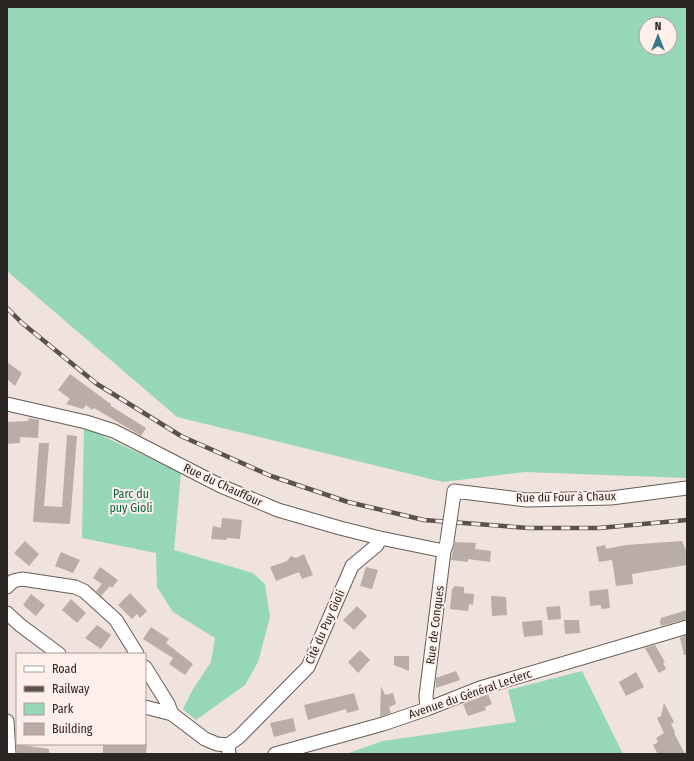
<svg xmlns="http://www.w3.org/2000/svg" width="694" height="761" font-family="'Fira Sans Condensed',sans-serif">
	<rect width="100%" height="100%" fill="#f0e2dc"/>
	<path fill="#95d7b6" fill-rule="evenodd" d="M7 7H687V478L525 472 443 482 177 417 7 271ZM646 24H670V48H646Z
		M84 427 181 473 174 550 253 573 265 584 270 617 258 662 245 685 196 720 183 709 193 689 211 662 215 638 173 612 157 587 156 553 82 538Z
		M582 671 623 754H346L383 741 516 722 508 690Z"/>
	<path fill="#baaca6" d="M7 362 22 373 15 386 7 379Z
		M70 374 108 402 111 404V406L146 428 141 436 94 408 92 410 86 405 83 409 66 404 70 399 58 390Z
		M29 418 39 420 38 438 20 437V443L7 444V422L28 421Z
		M67 435 77 436 70 524 33 522 39 443H49L44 506 62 507Z
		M222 518 242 520 240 539 227 538V540L211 539 213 526 221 528Z
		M25 541 39 554 29 566 14 553Z
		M682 541 687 553V565L632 574 633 584 616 586 612 560 599 562 596 547 605 545 606 549 626 545Z
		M455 542 476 543 475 549 491 551 490 562 468 559V562L451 560Z
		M61 552 80 560 73 573 55 566Z
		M304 554 313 575 302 579 299 572 276 581 270 567 287 561 291 556 296 558Z
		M100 567 118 580 112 588 110 586 101 596 96 591 102 584 93 578Z
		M366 567 378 570 372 589 360 586Z
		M454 586 464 587V593L474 594 473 605 469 604 468 611 450 609 452 589H453Z
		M608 589 610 608 601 609V605L590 606 589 591Z
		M130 593 147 611 140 618 137 614 132 619 118 605Z
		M31 594 45 605 36 616 23 605Z
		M491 596 506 597 507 615 492 616Z
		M71 599 86 613 77 623 62 610Z
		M357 606 367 616 354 630 343 620Z
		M560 606 561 619 548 620 546 607Z
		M687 610V619L661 626 660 622 661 618Z
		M542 620 543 635 524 637 522 622Z
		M564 620H579L580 633 565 634Z
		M97 625 111 635 101 649 85 638Z
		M151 627 169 639 166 643 193 664 185 675 169 664 173 658 143 639Z
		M687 635V655H684L680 638Z
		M655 645 665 662 663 663 666 669 659 673 645 648Z
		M360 650 370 660 358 673 348 662Z
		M394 656H409V671L394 665Z
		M456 671 460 680 436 688V678Z
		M636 672 644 687 626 696 619 682Z
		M381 686 385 695 393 693 396 704 389 707 391 713 380 717Z
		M354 693 359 710 347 713 346 709 308 720 304 705Z
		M488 694 492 704 485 707 486 710 468 716 463 704Z
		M664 703 674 722 671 724 675 732 674 733 685 754H658L653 745 658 742 656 738 664 733 657 718 661 716Z
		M293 718 296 731 274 737 270 723Z
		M16 744 49 749V754L17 753Z
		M103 744H147L146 754H103Z"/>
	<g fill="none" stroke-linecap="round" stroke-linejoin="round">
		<g stroke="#685c56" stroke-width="15">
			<path id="minor" d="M7 404 86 422 114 431 221 486 278 510 340 528 380 538 444 551
				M453 500 454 491 527 500 611 498 687 488
				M7 587 13 581 22 579 75 587 84 591 116 620 137 654
				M7 613 20 625 59 654
				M145 667 168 704 172 714
				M145 707 172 714 205 739 217 744 228 745
				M427 709 426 696 444 551 447 543
				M7 721 9 754
				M229 754 228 745 239 737 308 667 352 566 377 545 380 538
				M275 754 383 724 427 709 480 688 687 627"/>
		</g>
		<use href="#minor" stroke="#fff" stroke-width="13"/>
		<g stroke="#5a524f" stroke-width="4.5">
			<path id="rail" d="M7 308 22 323 97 384 181 436 271 476 348 502 424 520 528 528H599L687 520"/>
		</g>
		<use href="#rail" stroke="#feefe9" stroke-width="3" stroke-dasharray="9" stroke-linecap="butt"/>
		<g stroke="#685c56" stroke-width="15" stroke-linecap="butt">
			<path id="minor-bridge" d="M447 541 453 500"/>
		</g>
		<use href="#minor-bridge" stroke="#fff" stroke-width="13"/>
	</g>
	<g text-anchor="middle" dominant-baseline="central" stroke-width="4" stroke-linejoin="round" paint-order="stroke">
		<g font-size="12" fill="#2b2523" stroke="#feefe9">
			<text transform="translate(223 485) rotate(25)">Rue du Chauffour</text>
			<text transform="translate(566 497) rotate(-1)">Rue du Four à Chaux</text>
			<text transform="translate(435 625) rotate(-83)">Rue de Conques</text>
			<text transform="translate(325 627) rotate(-66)">Cité du Puy Gioli</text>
			<text transform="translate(470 694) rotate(-19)">Avenue du Général Leclerc</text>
		</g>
		<g font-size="12" fill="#0a6645" stroke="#feefe9">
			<text x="131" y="494">Parc du<tspan x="131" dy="14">puy Gioli</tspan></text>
		</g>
	</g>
	<rect width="694" height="761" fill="none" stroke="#2b2523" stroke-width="16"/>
	<rect x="16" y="653" width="130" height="92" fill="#feefe9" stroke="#aa9e9a"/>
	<rect x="24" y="666" width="20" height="6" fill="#ffffff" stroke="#aa9e9a"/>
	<text x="52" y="673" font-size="12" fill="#2b2523">Road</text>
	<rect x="24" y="686" width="20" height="6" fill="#5a524f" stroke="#aa9e9a"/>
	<text x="52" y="693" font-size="12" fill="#2b2523">Railway</text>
	<rect x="24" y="703" width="20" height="12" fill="#95d7b6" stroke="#aa9e9a"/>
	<text x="52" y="713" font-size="12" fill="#2b2523">Park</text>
	<rect x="24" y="723" width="20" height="12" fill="#baaca6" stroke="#aa9e9a"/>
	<text x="52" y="733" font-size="12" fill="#2b2523">Building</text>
	<g transform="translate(658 36)"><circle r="19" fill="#feefe9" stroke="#aa9e9a"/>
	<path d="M0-3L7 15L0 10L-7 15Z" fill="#3b778f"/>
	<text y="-6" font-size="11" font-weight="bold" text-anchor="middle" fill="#2b2523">N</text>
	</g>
</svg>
